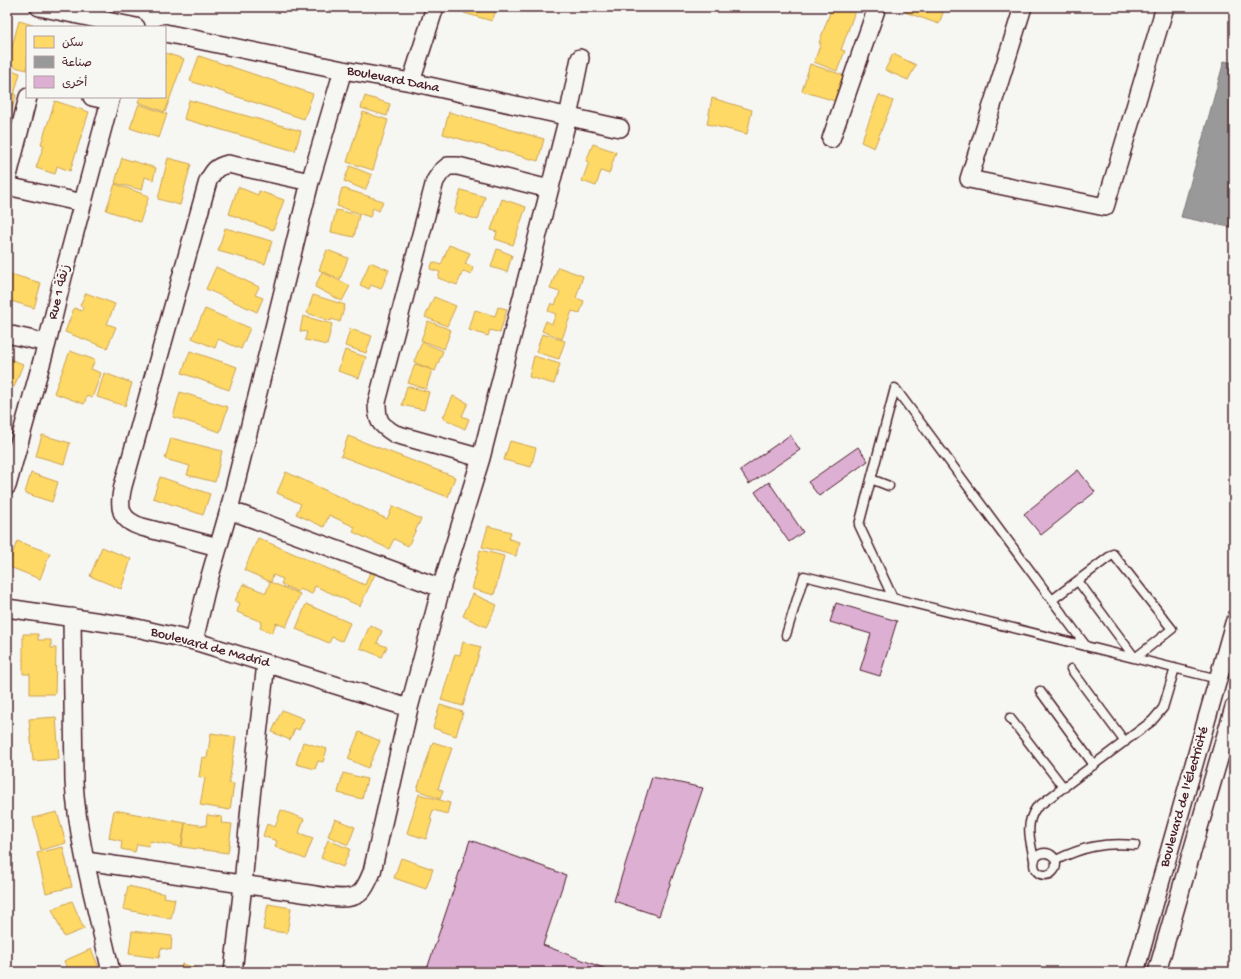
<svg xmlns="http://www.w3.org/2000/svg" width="1241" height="979" font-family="'Gochi Hand','Playpen Sans Arabic',sans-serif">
	<rect width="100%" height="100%" fill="#f6f6f2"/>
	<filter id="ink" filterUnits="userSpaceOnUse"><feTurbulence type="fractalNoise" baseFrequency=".025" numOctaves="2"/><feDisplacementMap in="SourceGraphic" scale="8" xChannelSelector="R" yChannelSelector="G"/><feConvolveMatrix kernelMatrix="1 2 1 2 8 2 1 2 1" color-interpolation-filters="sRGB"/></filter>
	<g filter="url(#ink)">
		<path fill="#ffd966" stroke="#c9a154" d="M466 7H497L492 21 464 13Z
			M832 7H845L855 11 841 50 845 51 837 71 814 62 821 43H819Z
			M906 7H945L939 24 905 12Z
			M19 21 40 27H27V70L7 65Z
			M165 53 184 59 165 112 138 102 140 97H165Z
			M893 54 916 65 908 80 885 70Z
			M199 56 313 94 304 119 190 81Z
			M810 64 843 75 835 101 802 91Z
			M7 69 20 73 14 95H16L9 121 16 123 7 150Z
			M879 95 893 101 874 148 861 142Z
			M365 96 390 104 387 116 361 108Z
			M712 98 752 110 747 134 707 124Z
			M189 100 301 131 295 151 184 119Z
			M55 101 89 112 70 171 57 166 55 174 36 168 44 145 41 144Z
			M139 104 167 114 159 138 130 128Z
			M363 112 388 120 373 170 347 162Z
			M449 112 544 139 538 161 443 134Z
			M593 144 616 152 609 174 601 171 596 186 582 181 589 162 586 161Z
			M122 158 156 168 153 180 145 177 142 190 115 183Z
			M168 158 191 164 180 205 158 199Z
			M350 166 372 175 365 190 344 181Z
			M115 184 149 196 140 222 106 210Z
			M238 187 258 195 259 191 284 200 273 230 229 214Z
			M342 188 383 201 379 211 373 208 370 217 337 206Z
			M461 190 485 197 478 220 454 212Z
			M502 199 526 207 513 245 495 239 497 232 491 230Z
			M336 210 359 215 354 237 331 232Z
			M225 228 272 241 265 264 218 251Z
			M449 245 470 253 465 264 473 267 471 274 463 271 457 285 438 278 440 272 430 269 433 262 441 265Z
			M497 249 512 255 507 272 491 267Z
			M327 250 348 258 340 279 319 270Z
			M370 262 389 270 381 289 371 285 369 289 360 285Z
			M216 267 259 287 255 295 263 298 257 312 206 289Z
			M558 267 583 276 576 298 584 301 580 313 572 311 562 339 542 331 546 321 552 324 556 314 548 311 551 303 555 305 560 292 550 289Z
			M322 272 350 286 342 301 315 287Z
			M7 273 41 283 34 308 11 301 8 311H7Z
			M86 293 115 304 107 324 116 327 107 348 65 332 74 308 82 311 83 307 80 305Z
			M313 295 345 305 340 322 332 319 331 321 307 313Z
			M434 297 456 306 447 326 425 317Z
			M498 307 507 309 500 333 490 330 488 336 469 330 475 310 495 316Z
			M205 309 250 328 241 349 218 339 215 348 192 338Z
			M303 316 332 324 327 345 305 340 307 332 300 331Z
			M428 321 451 330 444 349 421 340Z
			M350 329 372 336 366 353 345 346Z
			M542 334 565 341 559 359 536 352Z
			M422 342 443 351 435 371 414 362Z
			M345 350 366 357 359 378 338 371Z
			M70 351 95 360 91 369 101 373 92 398 87 396 84 404 54 393Z
			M190 351 237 367 229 390 182 373Z
			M534 356 560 364 554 384 529 377Z
			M7 358 23 364 14 387 7 384Z
			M415 364 432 370 426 389 408 383Z
			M104 373 132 383 125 406 97 397Z
			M407 386 429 392 424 410 402 405Z
			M180 392 228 407 220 432 173 417Z
			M453 396 468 403 462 416 469 419 465 429 443 418Z
			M42 435 70 443 64 464 36 456Z
			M348 436 455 477 448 497 341 456Z
			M171 438 222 451 215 482 187 475 190 466 165 459Z
			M510 441 536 448 531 467 504 460Z
			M286 472 387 519 393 506 421 519 408 546 394 539 389 549 353 532 355 527 329 515 324 527 296 514 301 504 277 493Z
			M31 473 58 482 52 502 25 493Z
			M160 477 210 494 203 515 153 498Z
			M488 526 511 532 509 539 519 542 516 556 482 547Z
			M258 538 365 585 370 572 375 574 360 606 315 586 312 594 300 589 298 592 281 584 283 579 273 575 271 582 244 570Z
			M17 541 50 553 40 579 7 566V560L10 561Z
			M102 547 131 559 121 589 90 576Z
			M480 550 504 556 494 595 472 589 477 571H475Z
			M270 582 300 594 286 627 276 623 272 633 260 628 262 622 237 612 240 603 235 601 243 584 266 593Z
			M473 594 497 605 486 627 463 616Z
			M306 604 350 623 342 641 332 637 329 643 296 629Z
			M370 625 382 631 377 643 387 647 382 657 360 648Z
			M23 634H38V640H51V648H56L55 694H30V674H23Z
			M463 642 481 647 463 706 441 700 455 654 460 655Z
			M440 705 463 712 456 736 433 728Z
			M282 710 304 719 299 730 295 728 290 740 272 732Z
			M56 717 59 759 33 761 29 719Z
			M359 732 380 741 368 768 348 759Z
			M211 733 236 737 229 783 234 784 230 810 200 805 205 778 199 777 202 757 207 758Z
			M303 742 327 749 323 762 318 761 315 769 296 764Z
			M433 742 452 748 438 789 443 790 440 799 417 790Z
			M343 773 367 779 362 799 338 793Z
			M419 794 450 803 447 814 433 810 430 819 432 820 426 839 407 833Z
			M114 810 185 823 181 847 150 841 149 846 137 844 135 852 121 849 122 841 109 838Z
			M281 810 304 819 299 833 313 838 305 859 275 847 277 841 263 836 267 824 275 827Z
			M57 812 66 843 41 850 33 818Z
			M207 815 222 817 221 823 232 824 228 853 182 847 185 823 206 826Z
			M335 819 355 827 348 845 328 836Z
			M328 840 350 849 343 867 321 858Z
			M63 847 72 887 46 893 37 853Z
			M401 858 433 869 426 889 394 878Z
			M128 886 165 894 164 897 175 899 171 919 123 909Z
			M72 901 84 929 64 937 52 909Z
			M268 904 291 908 287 933 263 930Z
			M132 931 172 936 171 950 161 948 159 958 129 954Z
			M91 949 101 972H69L64 961Z
			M182 964 210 972H180Z"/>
		<path fill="#999" stroke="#817478" d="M1224 61 1234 63V228L1181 217Z"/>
		<path fill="#ddafd2" stroke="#4a1f2b" d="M790 435 800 450 749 484 740 470Z
			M858 447 868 461 819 496 808 482Z
			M1078 470 1095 492 1041 535 1024 514Z
			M769 482 803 532 789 542 755 492Z
			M836 603 897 621 880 676 860 670 871 634 830 622Z
			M652 777 703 788 659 916 614 901Z
			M470 840 566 875 543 945 614 972H426Z"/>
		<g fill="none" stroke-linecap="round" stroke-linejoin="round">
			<g stroke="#4a1f2b" stroke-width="11">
				<path id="lane" d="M871 479 889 486
					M893 598 859 525 895 388 1086 646
					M1052 600 1113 554 1172 629 1135 658 1078 581
					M786 635 804 576 1218 679
					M1071 669 1125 742
					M1040 691 1094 765
					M1010 718 1064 788
					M1034 864a11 11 0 1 1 22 0a11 11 0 1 1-22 0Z
					M1034 860C1031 842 1024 825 1036 808L1152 721 1163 708 1175 668
					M1056 860C1083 847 1104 842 1135 845"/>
			</g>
			<g stroke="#4a1f2b" stroke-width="20">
				<path id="street" d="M39 7 136 27
					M1023 7 969 179 1105 207 1165 7
					M165 33 343 70 411 82 620 128
					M411 82 435 7
					M92 97 110 101
					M831 139 877 7
					M7 180 28 97
					M7 186 83 203
					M7 334 47 343
					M481 458 395 434C379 424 377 421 377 402L435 181 441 172 448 166H458L549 189
					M7 486 47 343 63 277 111 97
					M229 510 441 588
					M218 547 142 527C119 520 118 507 123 486L208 181C214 170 216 167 228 164L310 182
					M7 608 128 626 194 641 409 708
					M72 617 74 782C78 847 97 909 111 972
					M194 641 206 590 229 510 310 182 343 70
					M86 861 309 894C323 896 350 903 361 892 366 887 369 879 372 872L409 708 441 588 481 458 568 117 580 58
					M233 972 243 885 250 806 266 663
					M1135 972 1234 623
					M1157 972 1234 707"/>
			</g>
			<use href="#lane" stroke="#f6f6f2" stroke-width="8"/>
			<use href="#street" stroke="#f6f6f2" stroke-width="17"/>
		</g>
	</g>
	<g text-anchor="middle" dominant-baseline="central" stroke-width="4" stroke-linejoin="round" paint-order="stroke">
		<g font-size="14" fill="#4a1f2b" stroke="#f6f6f2">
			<text transform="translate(393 80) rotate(11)">Boulevard Daha</text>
			<text transform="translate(60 292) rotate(-76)">Rue 1 زنقة</text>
			<text transform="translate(210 648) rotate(15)">Boulevard de Madrid</text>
			<text transform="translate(1185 797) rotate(-74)">Boulevard de l'Électricité</text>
		</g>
	</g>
	<rect width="1241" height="979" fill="none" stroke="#f6f6f2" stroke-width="24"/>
	<rect x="12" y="12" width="1217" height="955" fill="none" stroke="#4a1f2b" stroke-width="1.5" filter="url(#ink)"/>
	<rect x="26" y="26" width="140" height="72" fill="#f6f6f2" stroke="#b1a0a2"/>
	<rect x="34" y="36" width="20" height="12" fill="#ffd966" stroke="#b1a0a2"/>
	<text x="62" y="46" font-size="12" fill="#4a1f2b">سكن</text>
	<rect x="34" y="56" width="20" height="12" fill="#999999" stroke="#b1a0a2"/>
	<text x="62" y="66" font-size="12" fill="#4a1f2b">صناعة</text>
	<rect x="34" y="76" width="20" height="12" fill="#ddafd2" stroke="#b1a0a2"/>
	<text x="62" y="86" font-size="12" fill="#4a1f2b">أخرى</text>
</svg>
